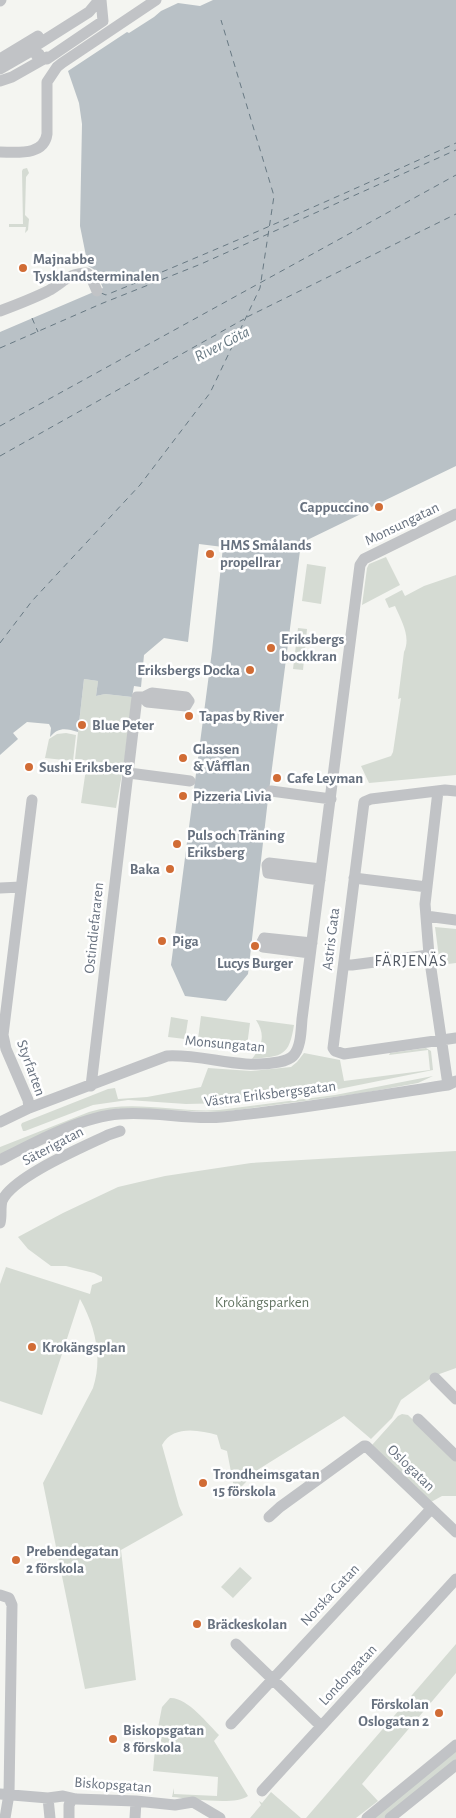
<svg xmlns="http://www.w3.org/2000/svg" width="456" height="1818" font-family="'Alegreya Sans',sans-serif">
	<rect width="100%" height="100%" fill="#f4f5f1"/>
	<path fill="#d5dbd3" d="M27 168 29 173 26 177 25 215 29 219 28 230 25 233 26 227H9V224H23L22 171 23 169Z
		M386 557 400 585 362 605 367 568 369 564Z
		M307 564 326 567 321 604 302 601Z
		M456 575V775L369 783 361 766 391 756 393 752 401 698 398 699 404 652C411 637 402 622 395 606L389 608 385 599 402 590 405 596 424 586Z
		M298 628 307 629 303 670 293 669Z
		M84 679 98 681 96 696 105 694 132 697 124 765 75 759Z
		M66 733 76 735 73 761 45 758 49 739 57 734Z
		M86 769 122 774 116 808 81 803Z
		M435 927 456 929V963L440 965Z
		M201 1016 250 1023 247 1046 198 1039Z
		M171 1017 188 1020 185 1039 168 1037Z
		M256 1020 294 1025C289 1057 282 1056 252 1059 262 1046 266 1035 256 1020Z
		M426 1048 431 1051 433 1070 334 1090 229 1103 186 1104 128 1100 93 1105 25 1131H23L21 1125 22 1123 108 1089 115 1088 118 1099 147 1097 201 1087 208 1068 251 1071 291 1067 297 1062 304 1053 340 1060 344 1081 430 1070 428 1050 389 1055 390 1053Z
		M433 1076 418 1083 363 1093 222 1112 134 1109 0 1156V1147L89 1112C132 1099 176 1113 219 1110L335 1095Z
		M456 1151V1368L434 1376 401 1400 392 1418 371 1439 344 1416 259 1469 235 1493 227 1451 221 1449 217 1435C199 1430 173 1425 162 1445L179 1506 183 1515 121 1550 136 1680 85 1689 43 1483 93 1388C103 1357 95 1326 80 1299L42 1415 0 1401V1284L6 1267 90 1294 92 1285 102 1281V1277L94 1273 66 1266H51L28 1249 18 1237 63 1213 118 1187 165 1176 251 1163Z
		M402 1414 408 1415 456 1461V1496H442L431 1502 372 1445 398 1416Z
		M240 1567 252 1578 233 1598 221 1587Z
		M456 1644V1673L362 1784 378 1801 356 1818H306Z
		M170 1698C187 1697 208 1724 219 1735L214 1741 248 1796C235 1806 189 1798 172 1797L174 1788V1794L217 1796 218 1777 153 1771 156 1738 162 1707Z
		M456 1751V1760L447 1767 384 1818H374Z
		M271 1792 301 1818H250L261 1805 259 1801 262 1803Z"/>
	<path fill="#b9c1c6" d="M213 0H456V466L367 509V511L301 543 268 799 248 974 226 1001 185 996 171 965 212 651 223 547 199 544 188 642 164 638 144 655 141 687 134 686 132 697 105 694 96 696 98 681 84 679 78 732C66 728 58 727 50 737L51 728 49 724 27 722 13 733 18 739 0 755V332L103 288 95 270 88 266 80 226 82 124 79 103 68 71 127 32 129 33 154 17 161 11 178 3 200 6Z"/>
	<g fill="none" stroke-linecap="round" stroke-linejoin="round">
		<path stroke="#687983" stroke-width="1" stroke-dasharray="6 5" stroke-linecap="butt" d="M101 293 106 295C224 247 340 196 456 143
			M247 317 456 214
			M32 318 38 332
			M0 348 103 303 201 264 456 150
			M0 426 456 175
			M0 456 244 319
			M0 643 32 601 140 485 210 393 260 288 274 196 221 20"/>
		<path stroke="#c1c3c6" stroke-width="11" d="M99 0 89 12 32 48 37 56 39 54 42 60 47 57V59L103 21 101 0
			M0 1 1 0
			M0 59 38 36
			M0 69 33 50
			M0 81 12 77 42 60
			M0 152C17 152 44 156 47 134V82L57 67 62 63 156 0
			M0 311C16 305 32 299 48 291 63 283 68 273 87 273L91 277 97 291
			M129 773 190 781
			M271 791 331 799
			M438 791 425 904 429 955 448 1085
			M456 791 445 790 371 799 364 802 333 1048 335 1051 344 1054 456 1038
			M354 878 427 887
			M320 880 268 873 267 865 269 863 321 869
			M0 888 21 887
			M426 916 456 920
			M310 953 263 947 262 942 264 938 312 943
			M344 964 352 965 429 955
			M91 1086 137 697H144L152 693 186 697 189 701 186 706 147 702 144 697
			M29 1108 28 1100 6 1049 3 1035 32 800
			M0 1122 29 1108 167 1056C206 1054 238 1070 279 1062 284 1061 289 1060 293 1056 301 1048 301 1031 302 1019L360 565 364 559 456 514
			M0 1160C33 1143 83 1116 120 1114 154 1111 188 1120 222 1117 298 1110 373 1096 448 1085L456 1081
			M0 1223C2 1216 0 1208 2 1201 12 1177 83 1147 108 1135L120 1131
			M435 1378 456 1399
			M418 1419 456 1456
			M269 1517 280 1507 364 1446H366L456 1532
			M0 1595 9 1598 12 1605 9 1794 5 1818
			M236 1644 321 1726
			M231 1724 431 1509
			M262 1791 456 1579
			M0 1794 48 1798 63 1796 76 1799 136 1801 175 1805 193 1802 220 1818
			M48 1798 50 1818
			M69 1818V1805L72 1799
			M135 1818 136 1801
			M367 1818 456 1745
			M390 1818 456 1765"/>
	</g>
	<g fill="#d16c35" stroke="#fff" stroke-width="2">
		<circle cx="23" cy="268" r="5"/>
		<circle cx="379" cy="507" r="5"/>
		<circle cx="210" cy="554" r="5"/>
		<circle cx="271" cy="648" r="5"/>
		<circle cx="250" cy="670" r="5"/>
		<circle cx="189" cy="716" r="5"/>
		<circle cx="82" cy="725" r="5"/>
		<circle cx="183" cy="758" r="5"/>
		<circle cx="29" cy="767" r="5"/>
		<circle cx="277" cy="778" r="5"/>
		<circle cx="183" cy="796" r="5"/>
		<circle cx="177" cy="844" r="5"/>
		<circle cx="170" cy="869" r="5"/>
		<circle cx="162" cy="941" r="5"/>
		<circle cx="255" cy="946" r="5"/>
		<circle cx="32" cy="1347" r="5"/>
		<circle cx="203" cy="1483" r="5"/>
		<circle cx="16" cy="1560" r="5"/>
		<circle cx="197" cy="1624" r="5"/>
		<circle cx="439" cy="1713" r="5"/>
		<circle cx="113" cy="1739" r="5"/>
	</g>
	<g text-anchor="middle" dominant-baseline="central" stroke-width="5" stroke-linejoin="round" paint-order="stroke">
		<g font-size="15" font-weight="bold" fill="#67717f" stroke="#fff" text-anchor="start">
			<text x="33" y="259">Majnabbe<tspan x="33" dy="17">Tysklandsterminalen</tspan></text>
			<text x="369" y="507" text-anchor="end">Cappuccino</text>
			<text x="220" y="545">HMS Smålands<tspan x="220" dy="17">propellrar</tspan></text>
			<text x="281" y="639">Eriksbergs<tspan x="281" dy="17">bockkran</tspan></text>
			<text x="240" y="670" text-anchor="end">Eriksbergs Docka</text>
			<text x="199" y="716">Tapas by River</text>
			<text x="92" y="725">Blue Peter</text>
			<text x="193" y="749">Glassen<tspan x="193" dy="17">&amp; Våfflan</tspan></text>
			<text x="39" y="767">Sushi Eriksberg</text>
			<text x="287" y="778">Cafe Leyman</text>
			<text x="193" y="796">Pizzeria Livia</text>
			<text x="187" y="835">Puls och Träning<tspan x="187" dy="17">Eriksberg</tspan></text>
			<text x="160" y="869" text-anchor="end">Baka</text>
			<text x="172" y="941">Piga</text>
			<text x="255" y="963" text-anchor="middle">Lucys Burger</text>
			<text x="42" y="1347">Krokängsplan</text>
			<text x="213" y="1474">Trondheimsgatan<tspan x="213" dy="17">15 förskola</tspan></text>
			<text x="26" y="1551">Prebendegatan<tspan x="26" dy="17">2 förskola</tspan></text>
			<text x="207" y="1624">Bräckeskolan</text>
			<text x="429" y="1704" text-anchor="end">Förskolan<tspan x="429" dy="17">Oslogatan 2</tspan></text>
			<text x="123" y="1730">Biskopsgatan<tspan x="123" dy="17">8 förskola</tspan></text>
		</g>
		<g font-size="15" fill="#67717f" stroke="#fff">
			<text transform="translate(402 524) rotate(-26)">Monsungatan</text>
			<text transform="translate(94 928) rotate(-84)">Ostindiefararen</text>
			<text transform="translate(331 939) rotate(-83)">Astris Gata</text>
			<text transform="translate(225 1044) rotate(5)">Monsungatan</text>
			<text transform="translate(31 1068) rotate(70)">Styrfarten</text>
			<text transform="translate(270 1094) rotate(-7)">Västra Eriksbergsgatan</text>
			<text transform="translate(53 1146) rotate(-28)">Säterigatan</text>
			<text transform="translate(411 1468) rotate(44)">Oslogatan</text>
			<text transform="translate(330 1595) rotate(-47)">Norska Gatan</text>
			<text transform="translate(348 1675) rotate(-47)">Londongatan</text>
			<text transform="translate(113 1785) rotate(4)">Biskopsgatan</text>
		</g>
		<g font-size="15" fill="#667765" stroke="#fff">
			<text x="262" y="1302">Krokängsparken</text>
		</g>
		<g font-size="16" font-style="italic" fill="#687983" stroke="#fff">
			<text transform="translate(222 344) rotate(-27)">River Göta</text>
		</g>
		<g font-size="16" letter-spacing="1" fill="#545b65" stroke="#fff">
			<text x="411" y="961">FÄRJENÄS</text>
		</g>
	</g>
</svg>
